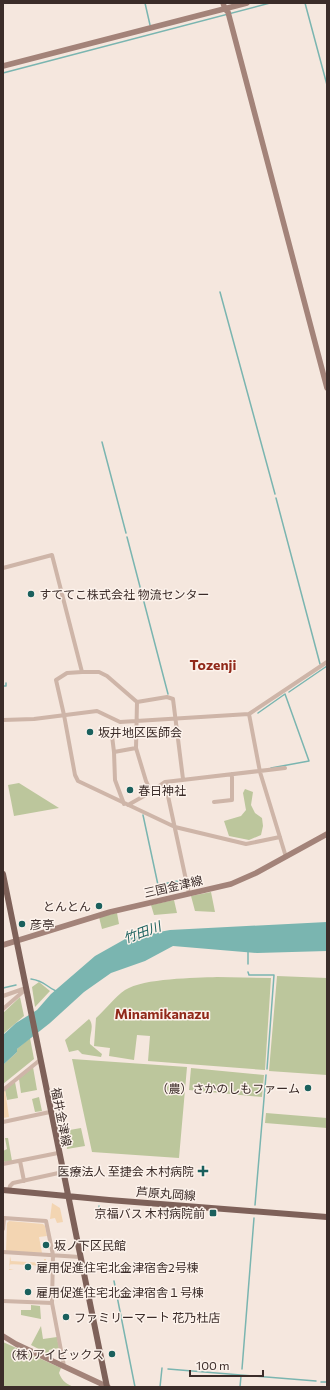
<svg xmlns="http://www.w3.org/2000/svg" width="330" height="1390" font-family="Commissioner,'Noto Sans JP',sans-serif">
	<rect width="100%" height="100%" fill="#f5e7de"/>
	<path fill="#bcc69c" d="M19 783 59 808 14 816 8 785Z
		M245 789 253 792 251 805 255 813 262 818 263 826 261 835 249 840 229 836 224 821 241 816 246 810 243 793Z
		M211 892 215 912 195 911 191 896Z
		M174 900 177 913 154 915 151 905Z
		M117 913 119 924 102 929 99 917Z
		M277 976 327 978V1075L269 1071Z
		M217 977 271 978 265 1070 148 1061 150 1036 137 1035 134 1060 109 1056 110 1048 94 1046 96 1018C106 1009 115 997 125 990 144 978 195 978 217 977Z
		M39 982 50 991 35 1007 32 987Z
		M20 997 24 1016 3 1034V1013Z
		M89 1019C95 1026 89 1035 90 1044L102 1054 101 1057 82 1054 78 1050 69 1052 65 1040Z
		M30 1038 34 1059 3 1084V1065L17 1052V1049Z
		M72 1059 187 1067 179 1158 92 1152Z
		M33 1067 37 1090 21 1093 19 1079Z
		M191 1068 264 1075 262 1097 189 1090Z
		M15 1082 18 1098 7 1100 5 1090Z
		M39 1097 42 1111 35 1112 32 1099Z
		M266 1113 327 1118V1128L265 1123Z
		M81 1128 85 1146 67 1149 64 1131Z
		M5 1138H8L12 1161 5 1162 3 1161V1151L7 1149Z
		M31 1305 40 1306 41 1319 21 1315V1310H31Z
		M41 1326 43 1339 57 1337 59 1348 49 1350 50 1355 31 1345Z
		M3 1342 61 1368 59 1373C62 1381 67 1385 75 1387H3Z"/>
	<path fill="#f3d5b2" d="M5 1090 9 1117 3 1118V1091Z
		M52 1203 60 1208 63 1222 57 1223 55 1218 50 1219Z
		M9 1221 43 1224 45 1226 47 1236 39 1237 42 1253 6 1251 7 1223Z
		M10 1256 11 1261 44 1263V1259H46V1266L9 1264V1269H14L9 1270Z"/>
	<path fill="#7ab5b0" d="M327 922V951L257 953 173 946 145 961 111 973 84 992 50 1023 17 1049V1052L3 1065V1035L16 1023 37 1010 51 994 95 956 127 938 170 930Z"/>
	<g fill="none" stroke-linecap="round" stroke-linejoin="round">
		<path stroke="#7ab5b0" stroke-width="1.5" d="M145 3 150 25
			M305 3 327 85
			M3 73 270 3
			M220 292 275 494
			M102 442 126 533
			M276 498 320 664
			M127 537 168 694
			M3 686H6V683
			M289 692 327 666
			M258 713 285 694 309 761 271 768
			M143 815 158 885 183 880
			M188 879 190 886
			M248 952V964
			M248 972 249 975H274L267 1069
			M31 979C45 981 45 986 56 991
			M3 988 16 985
			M255 1205 266 1075
			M99 1206 101 1216
			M114 1281 135 1387
			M168 1369 316 1381
			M242 1369 254 1218
			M321 1382H327
			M160 1387 162 1368
			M240 1387 241 1376"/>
		<path stroke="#ceb5a8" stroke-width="4" d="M3 568 52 555 82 672H99L107 676 137 702 167 697 173 699 183 779
			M82 672 67 673 56 680 64 715 75 775 78 781 175 827 246 844 280 837
			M137 702 136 748 146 781 151 792 165 782 285 768
			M249 714 260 772 286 857
			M3 720 34 719 97 711 120 722 249 714 327 662
			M112 736 114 752
			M165 782 189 894
			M214 802 232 800V774
			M124 804 115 780 114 752 136 748
			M128 805 151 792
			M3 996 23 989
			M3 1009 26 989
			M3 1090 40 1060
			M3 1122 50 1112
			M20 1161 24 1181
			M3 1164 58 1153
			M9 1190 10 1186 13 1183 63 1172
			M3 1229 4 1218 46 1221 53 1255 52 1303 64 1366
			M3 1252 80 1257
			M3 1301 52 1303"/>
		<path stroke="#a38379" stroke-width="5.5" d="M223 3 225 9
			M225 9 228 12 327 388
			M3 66 247 3
			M3 945 110 912 231 884 256 873 327 834
			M3 1336 16 1344 108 1387"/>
		<path stroke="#7e6159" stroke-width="6" d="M3 874 107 1387
			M3 1190 109 1200 327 1217"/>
	</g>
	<g fill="#1a605d" stroke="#fcf2eb" stroke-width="1.5">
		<circle cx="31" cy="594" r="4"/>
		<circle cx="90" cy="732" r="4"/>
		<circle cx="130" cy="790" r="4"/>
		<circle cx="99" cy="906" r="4"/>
		<circle cx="22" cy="924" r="4"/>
		<circle cx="308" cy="1088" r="4"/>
		<path d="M201 1165h4v4h4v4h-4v4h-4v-4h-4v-4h4z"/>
		<rect x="209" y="1209" width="8" height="8" rx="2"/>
		<circle cx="46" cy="1245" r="4"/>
		<circle cx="28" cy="1267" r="4"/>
		<circle cx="28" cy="1292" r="4"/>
		<circle cx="66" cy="1317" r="4"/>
		<circle cx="112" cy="1354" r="4"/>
	</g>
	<g text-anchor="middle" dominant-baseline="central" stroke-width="3" stroke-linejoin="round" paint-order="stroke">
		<g font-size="12" fill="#3b2c29" stroke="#fcf2eb" text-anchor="start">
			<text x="39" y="594">すててこ株式会社 物流センター</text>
			<text x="98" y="732">坂井地区医師会</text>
			<text x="138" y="790">春日神社</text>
			<text x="91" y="906" text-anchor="end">とんとん</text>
			<text x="30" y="924">彦亭</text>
			<text x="300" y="1088" text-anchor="end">（農）さかのしもファーム</text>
			<text x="194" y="1171" text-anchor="end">医療法人 至捷会 木村病院</text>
			<text x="205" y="1213" text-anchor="end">京福バス 木村病院前</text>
			<text x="54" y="1245">坂ノ下区民館</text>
			<text x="36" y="1267">雇用促進住宅北金津宿舎2号棟</text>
			<text x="36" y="1292">雇用促進住宅北金津宿舎１号棟</text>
			<text x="74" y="1317">ファミリーマート 花乃杜店</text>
			<text x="104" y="1354" text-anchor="end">(株)アイビックス</text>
		</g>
		<g font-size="12" fill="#3b2c29" stroke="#fcf2eb">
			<text transform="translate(173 886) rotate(-13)">三国金津線</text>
			<text transform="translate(62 1117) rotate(79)">福井金津線</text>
			<text transform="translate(166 1193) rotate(4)">芦原丸岡線</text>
		</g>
		<g font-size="13" font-style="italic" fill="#1a605d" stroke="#fcf2eb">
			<text transform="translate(142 932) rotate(-20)">竹田川</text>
		</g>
		<g font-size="14" font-weight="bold" fill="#91291a" stroke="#fcf2eb">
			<text x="213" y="664">Tozenji</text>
			<text x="162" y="1013">Minamikanazu</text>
		</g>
	</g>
	<rect width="330" height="1390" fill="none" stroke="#3b2c29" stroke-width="8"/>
	<path d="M190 1370v6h73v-6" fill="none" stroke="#3b2c29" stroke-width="2"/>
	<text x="196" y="1370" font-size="12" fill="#3b2c29" stroke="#fcf2eb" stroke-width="3" paint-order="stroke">100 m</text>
</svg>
